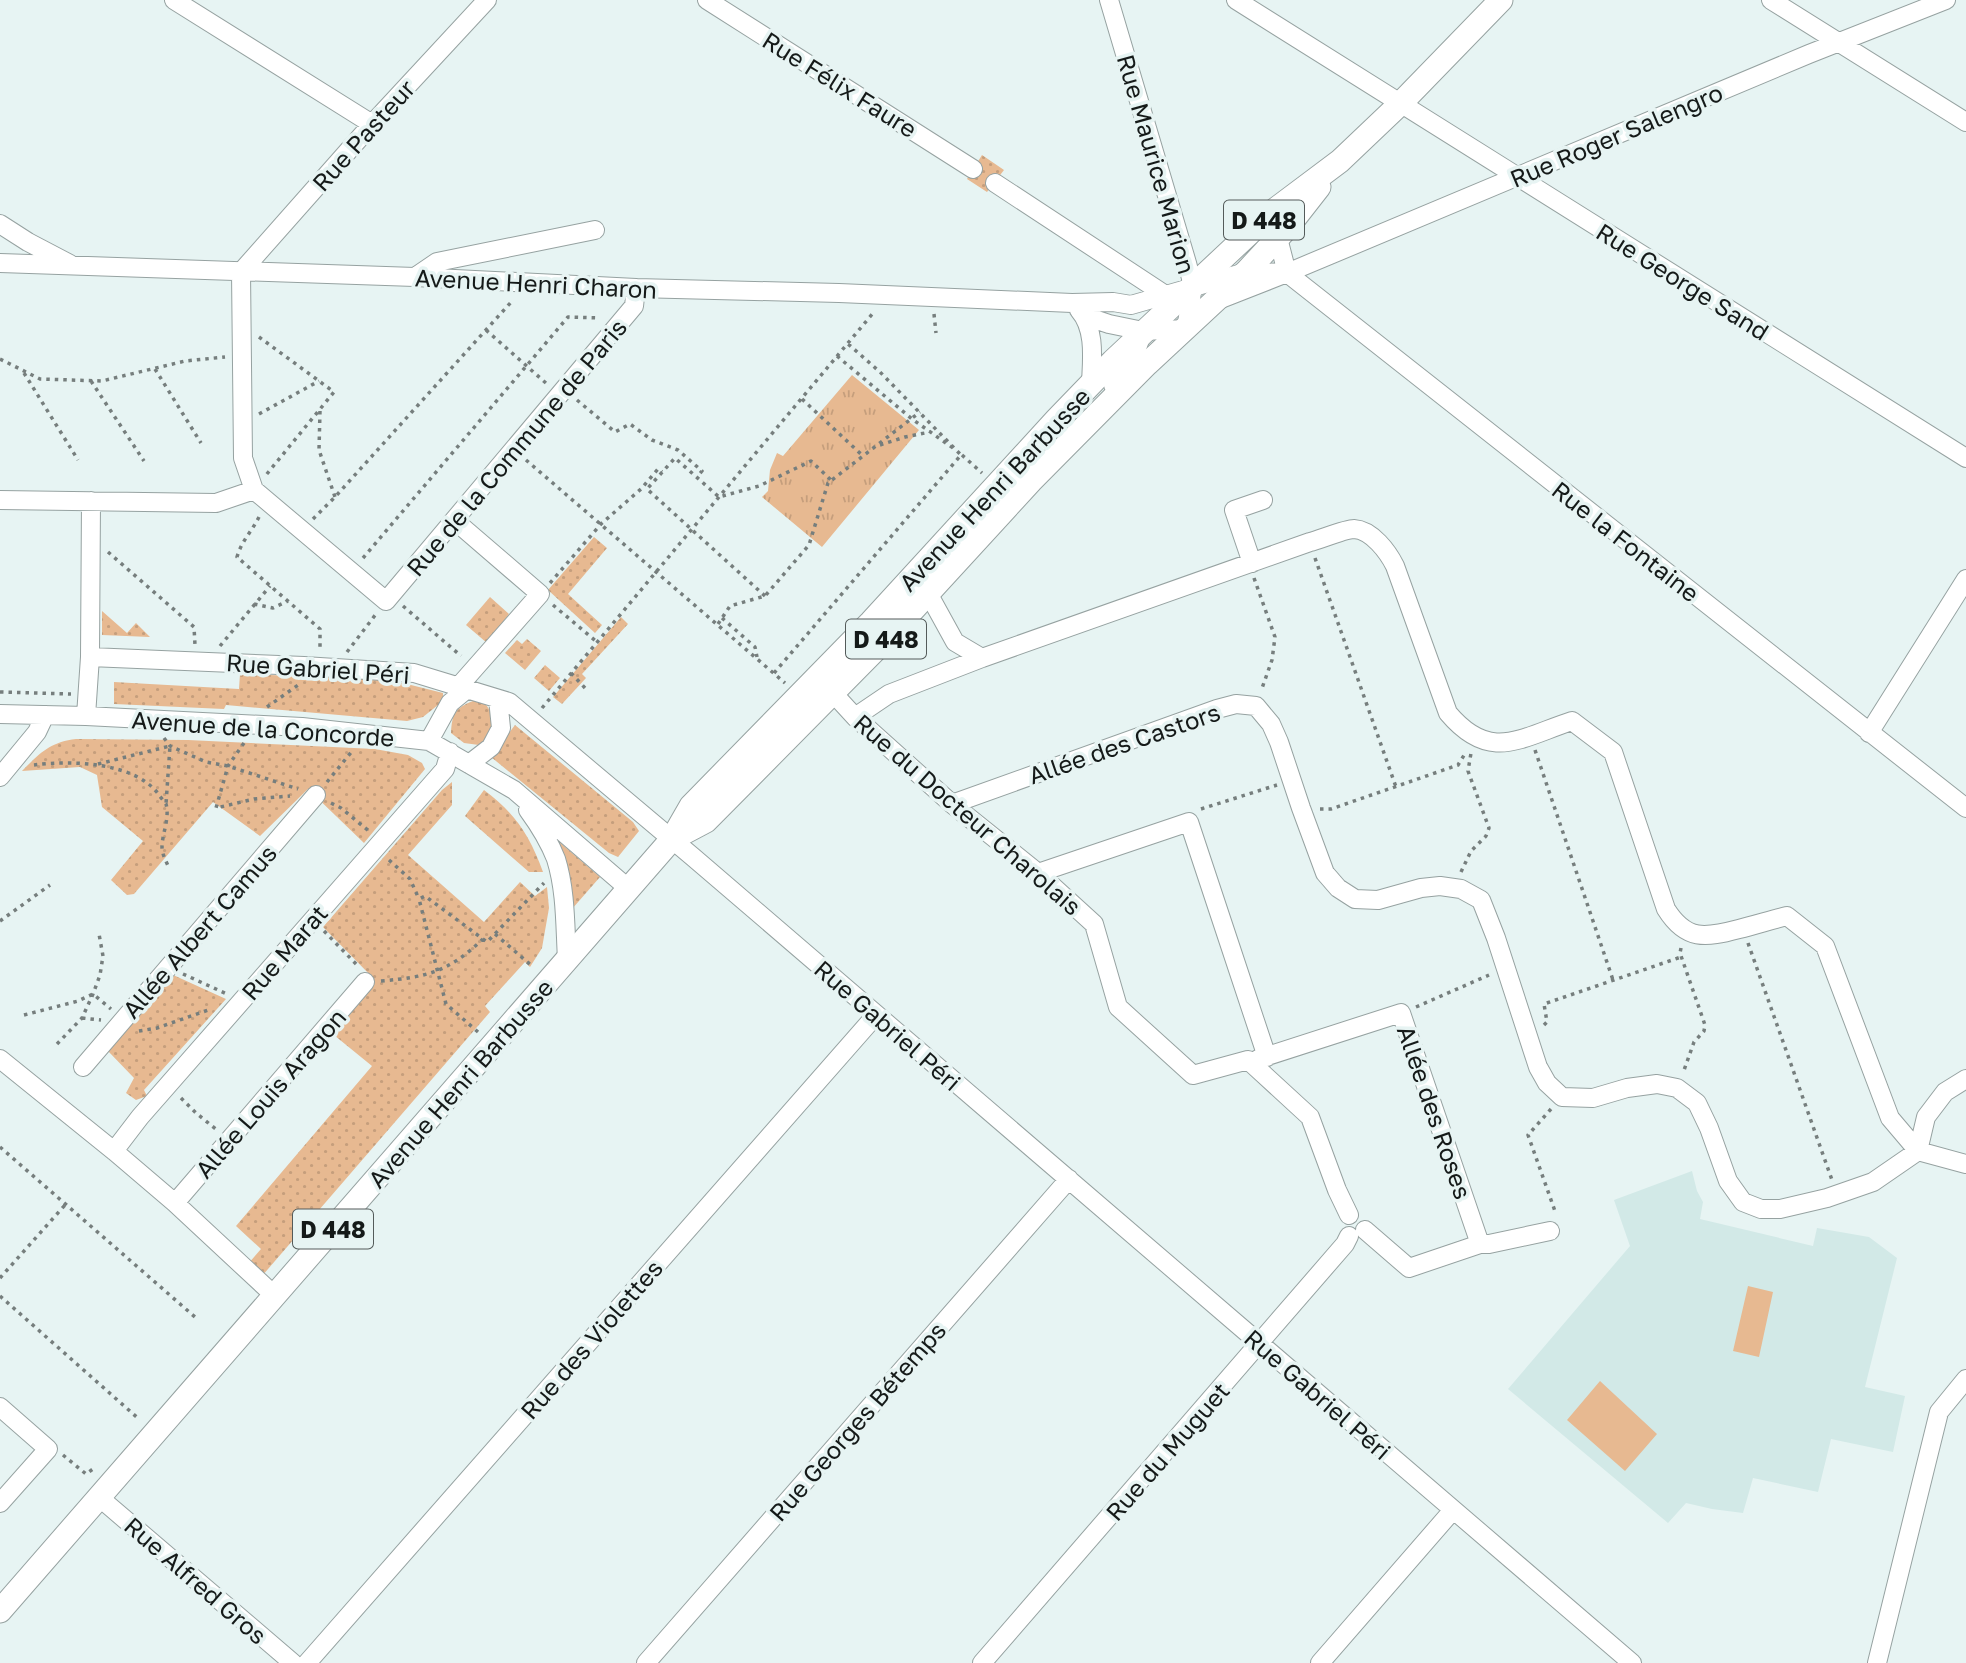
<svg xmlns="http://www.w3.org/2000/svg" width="1966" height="1663" font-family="'Golos Text',sans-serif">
	<defs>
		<pattern id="grass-dots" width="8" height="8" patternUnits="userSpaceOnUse" patternTransform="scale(1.75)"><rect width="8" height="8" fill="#e7b991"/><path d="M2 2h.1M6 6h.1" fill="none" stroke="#c59e7c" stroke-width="1.8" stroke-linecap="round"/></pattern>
		<pattern id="park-tufts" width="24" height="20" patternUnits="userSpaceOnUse" patternTransform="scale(1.75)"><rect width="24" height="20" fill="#e7b991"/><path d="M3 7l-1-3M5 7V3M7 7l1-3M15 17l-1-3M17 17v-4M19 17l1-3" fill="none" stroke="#c59e7c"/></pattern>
	</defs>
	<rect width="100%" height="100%" fill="#e7f4f3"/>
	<path fill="#d2e9e7" d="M1692 1171 1697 1191 1703 1202 1700 1219 1813 1246 1817 1228 1869 1237 1897 1258 1865 1387 1905 1396 1893 1452 1831 1439 1818 1492 1753 1478 1743 1513 1712 1509 1686 1503 1668 1523 1508 1389 1630 1246 1614 1200Z"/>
	<path fill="url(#grass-dots)" d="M982 155 1004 170 987 192 967 179Z
		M594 537 607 548 568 594 602 625 595 633 548 590Z
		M490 597 509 614 487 643 466 625Z
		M102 611 127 633 136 623 150 637 102 635Z
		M621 617 628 624 582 674 586 678 562 704 553 697Z
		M527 639 541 651 525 670 505 653 517 640 522 644Z
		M545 665 560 678 549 691 534 678Z
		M240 674 387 679 443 693V701L423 717 407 721 226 705 224 709 114 704V682L239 689Z
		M473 701H483C498 719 498 730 479 745L464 743 451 733C452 714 455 708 473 701Z
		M515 725 633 822 639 831 618 857 609 853 491 757Z
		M76 739 188 740 375 749 408 755 422 763 425 769 364 843 308 789 260 836 213 802 134 894 127 895 111 880 143 841 102 807 97 775 80 767 22 771C40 753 50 742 76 739Z
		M452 782V805L408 855 484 922 520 882 535 896 547 887 549 908 542 948 530 967 525 962 485 1006 490 1012 262 1276 248 1264 261 1249 236 1226 372 1066 329 1031 373 978 323 927 442 790Z
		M484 790C515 813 530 836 543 872H529L465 816Z
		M557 840 600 877 572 909Z
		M171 974 226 999 144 1090 147 1096 136 1100 126 1093 134 1078 108 1051Z"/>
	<path fill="url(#park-tufts)" d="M852 375 919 430 822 547 762 497 768 491 770 470 777 453 783 456Z"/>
	<path fill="#e7b991" d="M1748 1286 1773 1292 1759 1357 1733 1351Z
		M1600 1381 1657 1434 1625 1471 1567 1420Z"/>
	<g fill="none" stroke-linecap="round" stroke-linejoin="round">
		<g stroke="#96a2a1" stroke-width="20">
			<path id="minor" d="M174 0 372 124
				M487 0 372 124 241 272 243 458 254 490 386 601 634 306 636 288
				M707 0 973 169
				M1236 0 1966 458
				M1771 0 1966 122
				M995 183 1167 296
				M0 224 28 242 70 264
				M1278 238 1287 273
				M0 263 415 277 636 288 839 293 1072 303 1113 302 1131 305 1246 272 1287 273
				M1287 273 1966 808
				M415 277 437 262 595 230
				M1221 299 1287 273 1809 54 1946 0
				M1079 310C1096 329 1092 360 1091 383
				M1085 316 1109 324 1143 331 1186 329 1193 286 1187 263 1109 0
				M1113 385 1131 364 1141 337
				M0 500 216 503 254 490
				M454 520 540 594 459 686
				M1252 563 1234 510 1263 500
				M928 593 955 642 982 658
				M90 657 91 501
				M833 693 855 717 952 804 1038 873 1094 924 1118 1007 1193 1075 1248 1060 1310 1117 1337 1190 1349 1215
				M0 714 86 716 302 727 429 741 514 790 629 889
				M86 716 90 657 304 666 414 673 509 702 693 857 1632 1663
				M855 717 889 694 982 658 1310 542C1319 540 1345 529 1354 529 1372 530 1388 552 1395 566L1448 713C1490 763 1520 738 1572 721L1613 752 1666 909C1686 941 1705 938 1739 929 1755 925 1771 920 1787 916L1825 946 1890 1118 1918 1151
				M1869 733 1966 579
				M429 741 450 703 467 689
				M469 764 491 747 501 728 498 699
				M0 777 37 732 45 715
				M952 804 1217 709 1236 704 1256 706 1271 724 1279 742 1301 808 1325 873 1338 888 1355 899 1378 900 1421 888 1440 886 1461 889 1481 900 1496 938 1538 1067 1547 1083 1562 1097 1593 1098 1627 1088 1657 1084 1677 1088 1697 1103 1709 1128 1728 1181 1743 1202 1761 1209H1780L1827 1198 1873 1182 1918 1151
				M528 810C539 825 549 841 556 859 566 891 565 926 567 959
				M1038 873 1189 822 1267 1057
				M0 1059 114 1151 175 1203 275 1296
				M1258 1059 1401 1013 1480 1244
				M83 1067 316 795
				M114 1151 140 1117 445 769 450 752
				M1918 1151 1926 1117 1945 1092 1966 1079
				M1918 1151 1966 1164
				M175 1203 365 982
				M1365 1230 1409 1268 1480 1244H1489L1550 1231
				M0 1407 48 1449 0 1503
				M100 1498 293 1663
				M307 1663 876 1015
				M646 1663 1069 1179
				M982 1663 1345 1244 1349 1236
				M1320 1663 1453 1510
				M1877 1663 1939 1412 1966 1379"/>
		</g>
		<g stroke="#96a2a1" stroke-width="25">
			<path id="major" d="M672 839 706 821 887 638 1031 481 1147 364 1246 272 1287 228 1319 187
				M0 1611 672 839 691 806 871 622 1056 420 1113 361 1272 212 1340 161 1401 103 1501 0"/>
		</g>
		<path stroke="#767e7d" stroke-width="3.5" stroke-dasharray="3.5 5" stroke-linecap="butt" d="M934 314 936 333
			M486 330 547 384
			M259 337 334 392 266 475
			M837 356 912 419 953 448
			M0 359 40 379 102 381 185 361 225 357
			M155 369 201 443
			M24 373 78 460
			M91 381 144 461
			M802 399 863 456
			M577 400 615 432 630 424 652 440 678 450 702 471 697 477
			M320 411 319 450 335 497
			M259 414 319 381
			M880 445 905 437 930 432
			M962 455 982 473
			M526 460 785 683
			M259 517C252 531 241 542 237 557L320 629V651
			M313 519 335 497 513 300
			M108 552 194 627 195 645
			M363 558 568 317 600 318
			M1315 558 1396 787
			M1254 578 1275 637 1272 660 1261 691
			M550 583 601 524 641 489 658 469 662 472
			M765 596 647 489 675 458 719 497 759 486 811 461 831 480
			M254 604 273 608 288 601
			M553 605 597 642
			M403 606 461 656
			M722 618 755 647 757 657
			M718 624 730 606 765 596 809 545 828 483 920 412
			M220 646 270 586
			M347 652 376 614
			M571 673 585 688
			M774 673 961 455 880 372 847 343
			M0 692 71 694
			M267 707 301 683
			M542 708 874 312
			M164 738 170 746 206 762 228 766 298 789
			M244 743 228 766 216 808 254 799 290 796
			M1535 750 1613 980
			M98 764 170 746 166 804
			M34 765C71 760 136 762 159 795 161 798 164 801 166 804 170 818 162 834 162 847 162 854 166 861 169 868
			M327 782 353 750
			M331 803 341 808 370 832
			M1201 809 1277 785
			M1320 809H1331L1458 765 1466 752
			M389 860 410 879 419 899
			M1461 872 1471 851 1486 836 1489 828 1468 771 1471 753
			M0 921 50 885
			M324 931 358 966
			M495 934 533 967
			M1748 943 1832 1180
			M1681 948 1680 953 1705 1025 1704 1031 1694 1042 1683 1073
			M183 974 227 994
			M381 981C428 977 448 972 483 939
			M1416 1007 1489 975
			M24 1015 78 1001 93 994 111 1009
			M82 1018 101 1020
			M1544 1025 1547 1022 1544 1004 1681 957
			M139 1031 157 1028 211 1009
			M478 1032 446 1004 419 899 425 896 487 942 544 883
			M57 1044 82 1018 93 994 100 975 103 956 99 934
			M181 1098 196 1113 217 1130
			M1551 1109 1528 1135 1556 1214
			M0 1147 195 1317
			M0 1278 65 1205
			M0 1296 140 1420
			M63 1455 86 1474 93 1469 95 1471"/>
		<use href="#minor" stroke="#fff" stroke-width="18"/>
		<use href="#major" stroke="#fff" stroke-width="23"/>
	</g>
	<g text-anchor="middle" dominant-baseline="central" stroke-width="7" stroke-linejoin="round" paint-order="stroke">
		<g fill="#e7f4f3" stroke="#545b5a" stroke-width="2">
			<rect x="1224" y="200.5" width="80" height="39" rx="5"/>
			<rect x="846" y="619.5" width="80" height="39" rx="5"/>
			<rect x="293" y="1209.5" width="80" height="39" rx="5"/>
		</g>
		<g font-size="23" font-weight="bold" fill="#151a19">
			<text x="1264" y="220">D 448</text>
			<text x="886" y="639">D 448</text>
			<text x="333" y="1229">D 448</text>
		</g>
		<g font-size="24" fill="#151a19" stroke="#e7f4f3">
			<text transform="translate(840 84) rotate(32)">Rue Félix Faure</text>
			<text transform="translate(363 135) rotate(-48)">Rue Pasteur</text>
			<text transform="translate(1616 135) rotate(-23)">Rue Roger Salengro</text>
			<text transform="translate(1157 164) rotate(74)">Rue Maurice Marion</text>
			<text transform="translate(1683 281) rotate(32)">Rue George Sand</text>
			<text transform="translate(536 283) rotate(3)">Avenue Henri Charon</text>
			<text transform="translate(516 447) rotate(-50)">Rue de la Commune de Paris</text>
			<text transform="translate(994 489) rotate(-47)">Avenue Henri Barbusse</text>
			<text transform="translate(1626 541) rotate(38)">Rue la Fontaine</text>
			<text transform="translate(318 668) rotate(4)">Rue Gabriel Péri</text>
			<text transform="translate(263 728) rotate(4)">Avenue de la Concorde</text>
			<text transform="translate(1124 743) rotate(-19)">Allée des Castors</text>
			<text transform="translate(968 814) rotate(41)">Rue du Docteur Charolais</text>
			<text transform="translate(199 931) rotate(-49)">Allée Albert Camus</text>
			<text transform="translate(284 952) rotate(-49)">Rue Marat</text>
			<text transform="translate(888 1025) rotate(41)">Rue Gabriel Péri</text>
			<text transform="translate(460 1083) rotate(-49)">Avenue Henri Barbusse</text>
			<text transform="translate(270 1093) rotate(-49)">Allée Louis Aragon</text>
			<text transform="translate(1435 1112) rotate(71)">Allée des Roses</text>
			<text transform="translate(591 1339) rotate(-49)">Rue des Violettes</text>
			<text transform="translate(1318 1394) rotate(41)">Rue Gabriel Péri</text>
			<text transform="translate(857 1421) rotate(-49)">Rue Georges Bétemps</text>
			<text transform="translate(1167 1451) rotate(-49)">Rue du Muguet</text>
			<text transform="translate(196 1580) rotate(41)">Rue Alfred Gros</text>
		</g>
	</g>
</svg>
